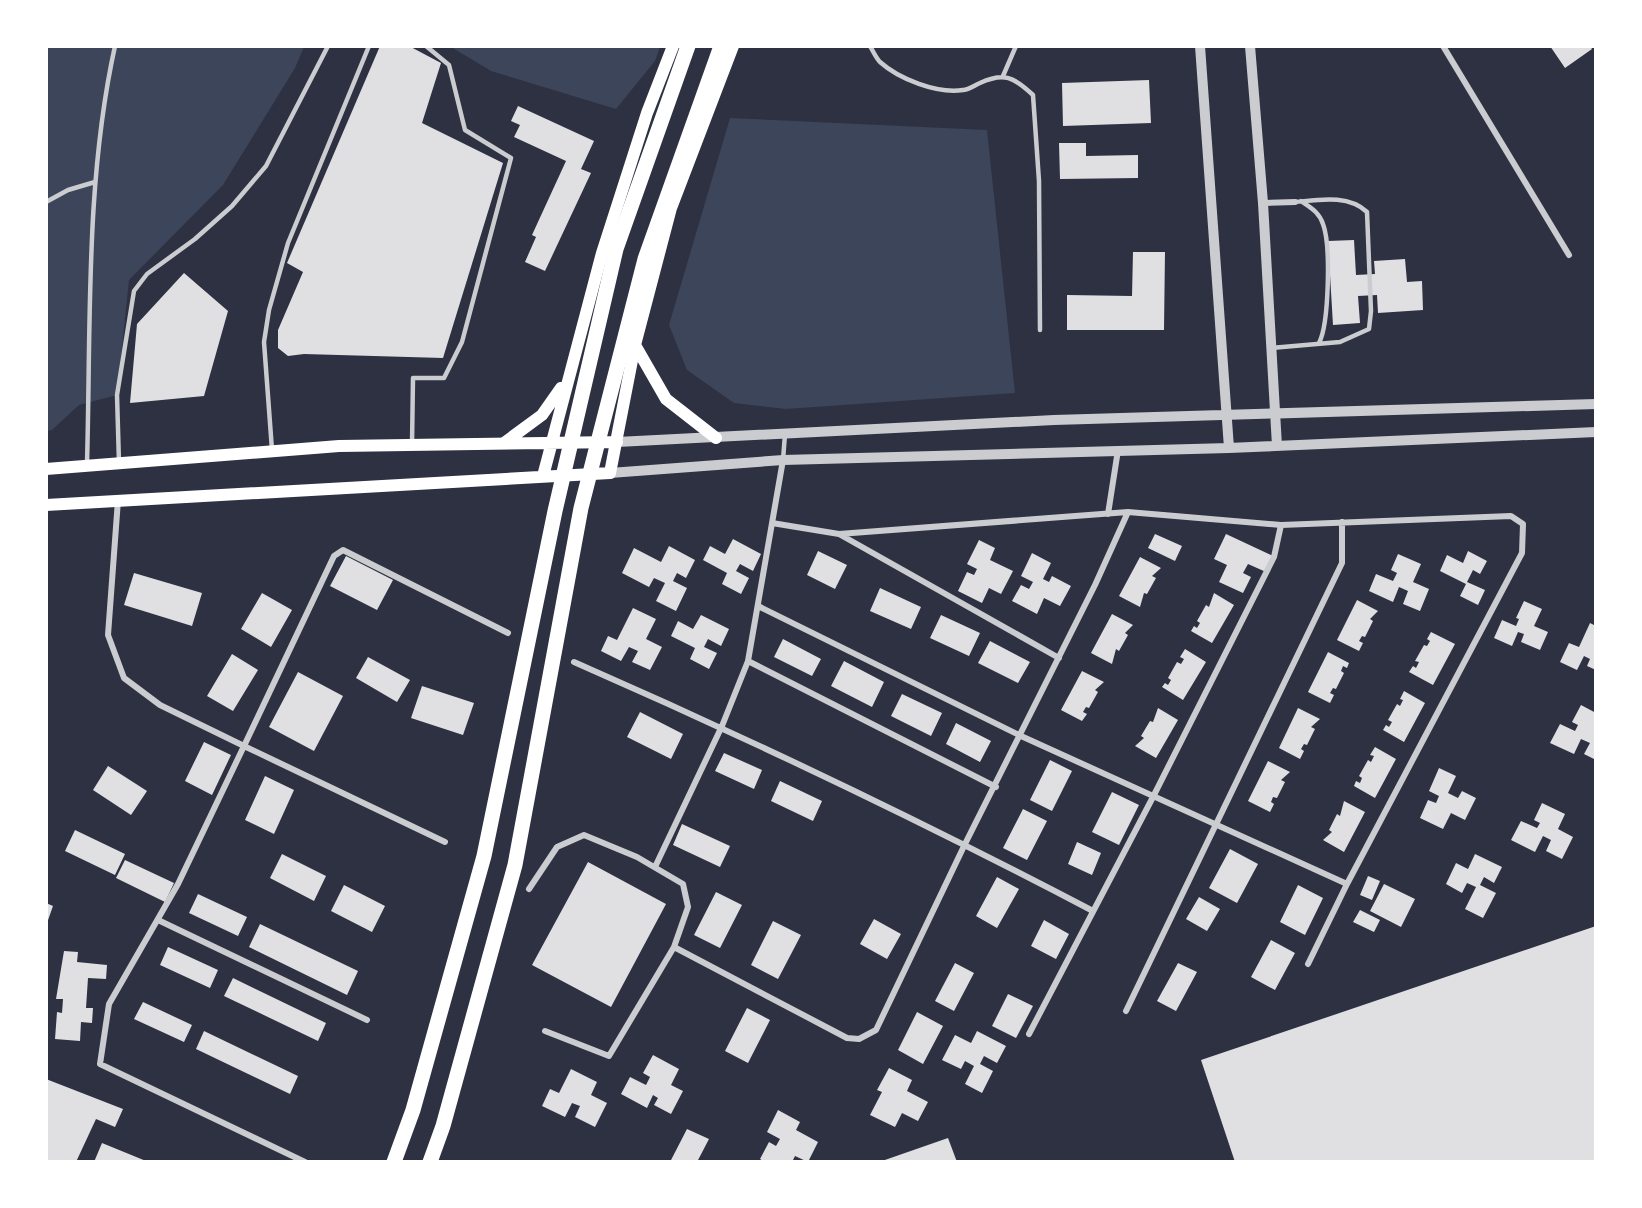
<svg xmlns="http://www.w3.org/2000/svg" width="1642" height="1208" font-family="'Nunito Sans',sans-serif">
	<rect width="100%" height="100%" fill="#2d3142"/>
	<path fill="#3c4559" d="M46 47H304L295 68 223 185 129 280 117 395 79 405 52 430 47 431Z
		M451 47H660L655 61 616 109 491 71Z
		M730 118 987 130 1015 393 786 409 734 403 687 370 669 325Z"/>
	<path fill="#e0e0e3" d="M380 46H409L441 63 422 123 503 163 443 358 304 354 288 356 278 348V330L303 272 287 263Z
		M1550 46H1590L1592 49 1565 68Z
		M1149 80 1151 123 1063 126 1062 83Z
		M518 106 594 141 581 169 591 173 545 271 525 262 536 237 532 235 566 161 514 137 520 125 511 121Z
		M1059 143H1086V156L1138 155V178L1060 179Z
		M1354 240 1356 275 1375 274 1374 261 1405 259 1407 282 1422 281 1423 310 1378 313 1377 295 1358 296 1360 323 1333 325 1328 241Z
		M1133 252H1165L1164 330H1067V295L1132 296Z
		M184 273 228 311 204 396 130 403 137 324Z
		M1155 534 1182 546 1175 561 1148 548Z
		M1226 534 1273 556 1266 572 1248 564 1243 573 1251 577 1243 593 1219 582 1227 565 1214 559Z
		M733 539 761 554 753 571 740 564 736 571 749 578 741 594 722 584 727 573 703 560 710 546 725 554Z
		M979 540 995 548 990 560 1013 571 1001 594 989 588 982 603 958 591 967 572 974 575 977 569 967 564Z
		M669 546 695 560 686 578 677 573 673 581 687 588 676 611 656 601 665 583 654 578 649 587 622 573 634 548 661 562Z
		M818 551 847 565 835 589 807 575Z
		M1468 551 1487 561 1480 574 1473 570 1467 582 1485 590 1478 605 1460 596 1466 584 1440 571 1447 555 1463 563Z
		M1032 553 1051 563 1043 579 1049 582 1052 576 1071 586 1060 606 1044 598 1037 614 1012 601 1021 585 1029 589 1033 582 1021 576Z
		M1398 554 1421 564 1413 582 1429 589 1420 611 1403 604 1408 591 1399 587 1393 602 1369 591 1376 574 1393 581 1397 573 1391 570Z
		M346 556 393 580 377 610 330 586Z
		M1140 557 1161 568 1152 576 1156 578 1147 594 1144 593 1140 607 1119 596Z
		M134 573 202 593 192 626 124 605Z
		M880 588 921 607 911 629 870 611Z
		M262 593 292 610 271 647 241 629Z
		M1214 593 1234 605 1212 643 1191 631 1194 626 1197 628 1200 623 1197 621 1206 605 1209 607Z
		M1357 600 1378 611 1370 619 1373 621 1365 637 1362 636 1359 641 1363 643 1359 651 1337 640Z
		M1524 601 1542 609 1534 626 1548 632 1540 650 1521 642 1524 634 1518 632 1512 646 1494 638 1502 620 1516 626 1519 619 1516 618Z
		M633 608 656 619 646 639 662 647 650 670 632 662 638 651 629 647 621 661 601 651 608 636 617 640Z
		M1112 614 1133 625 1125 633 1128 635 1119 651 1116 649 1112 664 1091 653Z
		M701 615 729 629 721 646 708 639 704 647 717 653 709 669 690 659 695 648 671 636 678 621 693 629Z
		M941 615 980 633 969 656 930 638Z
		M1590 623 1596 626V670L1587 666 1590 659 1584 656 1577 670 1560 662 1569 643 1579 647Z
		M1431 632 1455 644 1433 685 1409 672 1413 666 1416 668 1419 662 1415 661 1424 645 1427 646 1430 641 1427 639Z
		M783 639 821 659 812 676 774 657Z
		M990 641 1030 662 1018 683 978 663Z
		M1185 649 1206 662 1183 700 1162 687 1165 683 1168 685 1171 680 1168 678 1177 662 1181 664 1184 659 1180 657Z
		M1328 652 1349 663 1347 668 1343 666 1341 671 1344 673 1336 689 1333 688 1330 693 1334 695 1330 703 1308 692Z
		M232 654 258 670 233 711 207 696Z
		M368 657 410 680 397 702 356 678Z
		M844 661 884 682 872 707 831 686Z
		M1082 671 1104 682 1095 690 1098 692 1089 708 1086 707 1083 712 1087 714 1082 721 1061 710Z
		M298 672 343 696 314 751 269 727Z
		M422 686 474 703 463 735 411 718Z
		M1404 691 1425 703 1404 742 1383 730 1386 725 1389 727 1392 722 1388 720 1397 704 1400 706 1403 700 1400 699Z
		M902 694 942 713 931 736 891 716Z
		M1581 705 1596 713V760L1584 754 1590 743 1581 739 1574 754 1550 743 1560 724 1575 731 1578 725 1572 722Z
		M1158 708 1178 720 1156 758 1135 746 1144 738 1141 736 1150 721 1153 722Z
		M1298 708 1320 719 1311 727 1315 729 1307 745 1304 744 1301 749 1304 751 1300 759 1279 748Z
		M640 712 683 734 671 759 627 737Z
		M956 723 991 741 980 762 946 744Z
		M204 742 231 755 212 795 185 781Z
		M1375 747 1396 759 1375 798 1354 786 1356 781 1360 783 1362 778 1359 776 1368 760 1371 762 1374 756 1370 755Z
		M724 753 762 770 754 789 715 771Z
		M1050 760 1072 771 1052 811 1030 800Z
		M1268 761 1290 772 1281 780 1285 782 1277 798 1273 797 1271 802 1274 804 1270 812 1248 801Z
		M108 766 147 791 131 815 93 790Z
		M1439 768 1456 776 1448 793 1458 798 1462 791 1476 798 1465 820 1451 813 1443 829 1420 818 1428 800 1436 803 1439 796 1429 791Z
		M265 776 294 790 274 834 245 820Z
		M780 781 822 801 813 821 771 801Z
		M1112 792 1139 805 1119 845 1092 832Z
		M1344 801 1365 812 1344 852 1323 840 1332 832 1329 830 1337 814 1340 816Z
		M1542 803 1565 814 1558 829 1573 837 1562 859 1546 851 1551 840 1543 836 1535 852 1511 840 1521 821 1537 828 1540 823 1534 820Z
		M1023 809 1047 821 1027 860 1003 848Z
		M682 824 730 846 720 867 673 845Z
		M75 830 125 854 115 875 65 851Z
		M1077 842 1101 853 1092 875 1068 864Z
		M1230 849 1258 864 1237 903 1209 888Z
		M282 854 326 876 314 901 270 878Z
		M1475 854 1502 867 1494 883 1484 877 1480 885 1496 893 1483 918 1465 909 1476 887 1467 883 1462 893 1446 884 1456 863 1468 869Z
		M125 860 174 883 165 902 116 878Z
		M588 862 666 904 611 1007 532 965Z
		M1368 876 1380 881 1372 900 1360 895Z
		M997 877 1019 889 997 928 976 916Z
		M1384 884 1415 899 1401 927 1370 911Z
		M344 885 385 906 372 932 331 911Z
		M1298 885 1323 898 1305 935 1280 922Z
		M716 892 742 905 720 948 694 935Z
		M198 894 247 917 238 936 189 913Z
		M1199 897 1220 909 1207 931 1186 919Z
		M46 903 53 906 47 923H46Z
		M1360 910 1380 920 1374 932 1353 922Z
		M874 919 901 934 887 959 860 944Z
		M1044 920 1069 934 1056 959 1031 946Z
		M773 921 801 935 778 979 751 965Z
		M260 924 358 971 347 995 249 947Z
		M1596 926V1162H1235L1201 1060Z
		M1271 940 1295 953 1275 990 1251 977Z
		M168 947 218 970 210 988 160 965Z
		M64 951 78 952 77 962 107 965 106 979 88 978 86 1008H93L92 1023 81 1022 80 1041 55 1039 57 1012 62 1013 63 999H56Z
		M955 963 974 973 954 1011 935 1001Z
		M1178 963 1197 972 1176 1011 1157 1001Z
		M233 978 326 1023 318 1041 224 996Z
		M1008 994 1033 1006 1016 1038 992 1026Z
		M143 1002 192 1025 184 1042 134 1019Z
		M747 1008 770 1020 748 1063 725 1051Z
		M917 1012 943 1026 923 1064 898 1050Z
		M204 1031 298 1076 290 1094 196 1049Z
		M977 1031 1006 1046 997 1063 984 1056 980 1064 993 1071 982 1093 965 1084 974 1066 965 1061 961 1069 942 1060 955 1035 971 1043Z
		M653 1055 679 1069 671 1085 683 1091 671 1114 654 1105 658 1098 653 1095 647 1108 621 1094 630 1077 646 1085 650 1077 643 1073Z
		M889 1068 912 1080 907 1091 928 1102 918 1121 902 1113 895 1127 870 1115 882 1092 877 1090Z
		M571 1069 597 1082 591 1095 607 1103 595 1127 575 1117 580 1106 572 1103 565 1117 542 1106 550 1089 559 1093Z
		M46 1079 123 1109 115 1127 96 1119 76 1162H46Z
		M778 1110 800 1122 796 1130 818 1142 808 1162 795 1156 792 1162H765L760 1159 769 1142 776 1146 780 1139 767 1132Z
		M687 1129 709 1139 697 1162H670Z
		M948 1138 957 1162H882V1161Z
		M102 1143 146 1161V1162H94Z"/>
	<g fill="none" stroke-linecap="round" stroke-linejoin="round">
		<path stroke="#caccd0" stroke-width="4.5" d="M870 46C873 51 876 58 880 62 899 79 937 94 963 90 968 90 975 85 980 83 1004 72 1014 77 1033 95L1039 181 1040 330
			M1003 76 1016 46
			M1301 201C1311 208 1319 212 1323 224 1331 245 1329 324 1319 343
			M46 202 68 190 95 182
			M1271 348 1340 342 1369 329 1371 311 1367 212C1348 194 1318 200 1295 202
			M412 445 413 378H444L462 342 511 158 465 130 449 65 426 46
			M272 450 264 342 269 310 288 243 369 46
			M783 460 785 434
			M87 463C91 325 85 182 115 46
			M119 463 117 395 134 291 147 274 195 239 232 206 266 166 328 46"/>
		<path stroke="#caccd0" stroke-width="6" d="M1443 46 1569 255
			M1263 203 1295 202
			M783 460 748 661 996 787
			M118 500 108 635 124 678 160 705 244 746 178 884 109 1004 100 1064 305 1162
			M1108 514 1118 450
			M772 523 839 534 1059 658
			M839 534 1128 512 1281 525 1511 516 1523 524 1522 553 1347 884 1308 964
			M758 606 1021 736 1347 884
			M574 662C750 739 923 822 1093 911
			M445 842 244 746 334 556 343 550 508 633
			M655 867 722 726 748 661
			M529 889 557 847 584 835 637 857 683 884 688 907 674 947 609 1056 545 1031
			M158 920 367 1020
			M674 947 847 1038 859 1039 876 1030 965 844 1095 585 1128 512
			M1126 1011 1342 563V522
			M1029 1034 1153 797 1274 557 1281 525"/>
		<path stroke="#caccd0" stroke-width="10" d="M1200 46 1229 448
			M1250 46 1263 203 1277 446
			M617 442 1054 420 1596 404
			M610 473 783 460 1229 448 1596 432"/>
		<path stroke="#fff" stroke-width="12" d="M635 345 666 399 716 438
			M504 443 542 415 561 388
			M46 469 339 446 617 442
			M543 476 602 253 647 113 673 46
			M46 505 610 473 635 345 671 208 733 46"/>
		<path stroke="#fff" stroke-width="15" d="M394 1162 413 1110 484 856 555 511 616 249 688 46
			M430 1162 443 1126 515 865 581 508 645 259 721 46"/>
	</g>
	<rect width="1642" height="1208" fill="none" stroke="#ffffff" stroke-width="96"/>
</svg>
